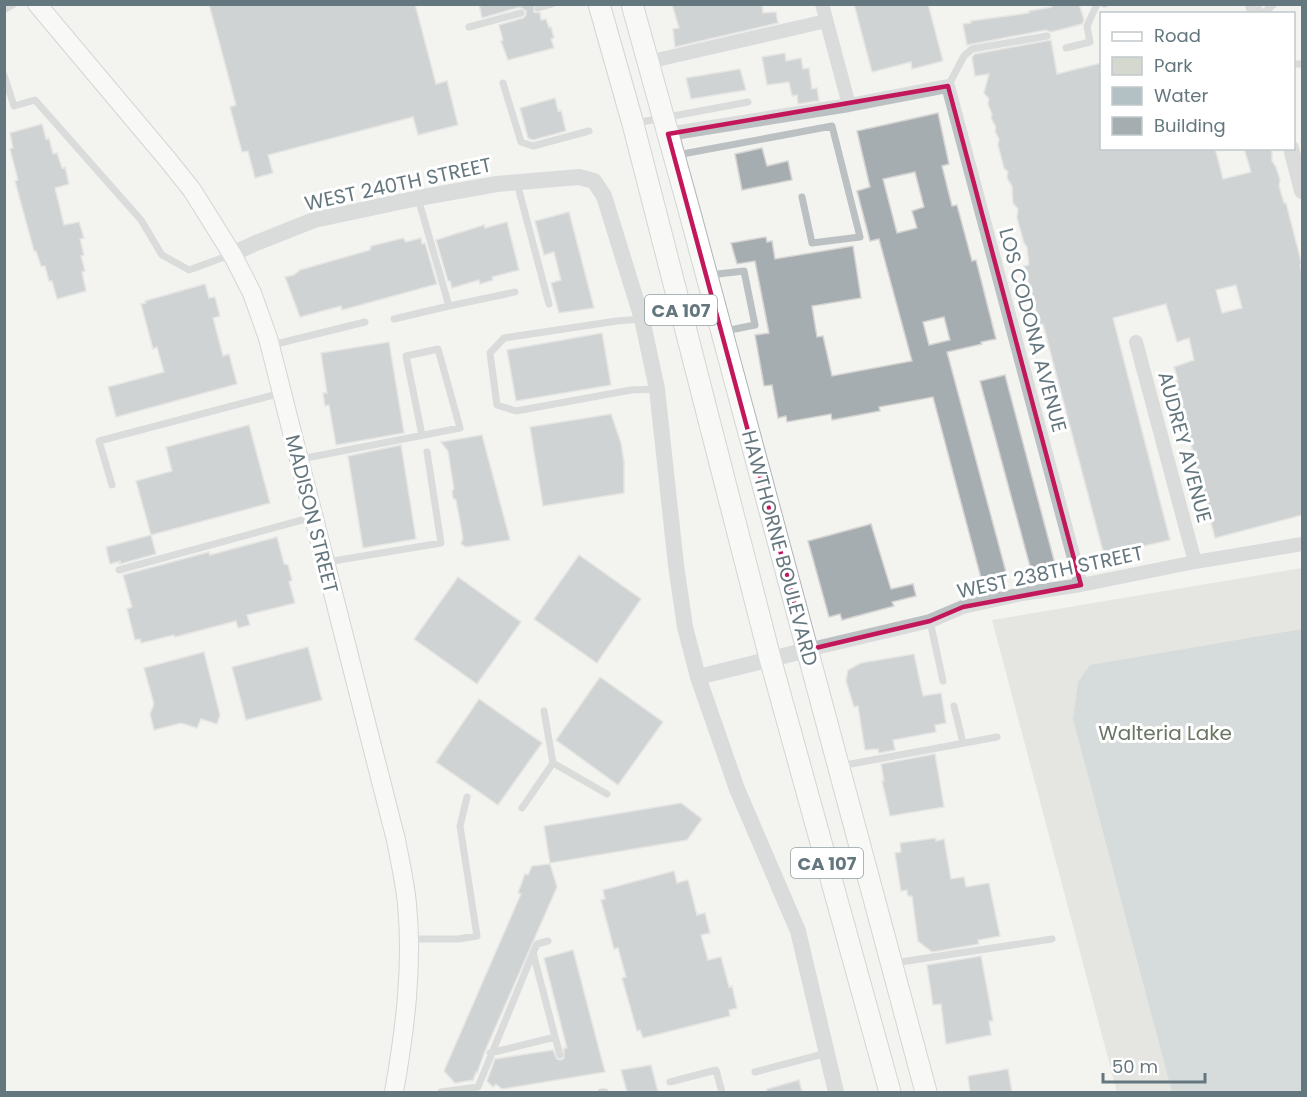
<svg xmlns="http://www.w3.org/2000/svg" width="1307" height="1097" font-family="Poppins,sans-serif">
	<rect width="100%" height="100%" fill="#f3f3f0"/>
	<path fill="#d4d8cf" d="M1302 568V1092H1117L992 620Z"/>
	<path fill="#b4c1c4" d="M1302 629V1092H1172L1073 719 1078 682 1090 665Z"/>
	<path fill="#a5adb0" stroke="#d5d4d3" stroke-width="1.5" fill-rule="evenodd" d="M209 4H415L436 84 447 81 458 125 418 135 413 117 268 155 273 173 255 178 248 151 242 152 230 107 236 105Z
		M479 4H534V12L540 13 541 20 546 19 549 28 551 27 554 38 551 39 554 48 508 60 501 41 503 40 499 25 523 18 526 15V11L520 7 482 18Z
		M672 4H762L763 13 776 12 778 23 675 47 673 29 679 28Z
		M854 4H928L943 61 912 69 911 62 872 72Z
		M1052 4H1079L1084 20 1082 24 1051 32 1046 30 967 45 963 24 971 23V21L1029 13V11L1052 7Z
		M1051 40 1057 74 1101 63V148H1215L1223 179 1251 172 1244 148H1270L1272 152V161L1276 167 1280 180 1279 186 1284 203H1286L1302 265H1300L1302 273V515L1215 538 1175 381 1178 380 1174 367 1194 360 1189 338 1177 342 1166 304 1113 318 1170 540 1104 555 1043 324 1040 325 1024 266 1029 265 1027 247 1024 243 1017 218 1018 209 1013 203 1012 186 1007 178 1008 172 1004 168 998 145 999 139 995 131 996 127 991 118 992 114 988 104 989 99 984 93 989 74 975 76 972 57 975 54ZM1236 285 1242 308 1222 313 1216 290Z
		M785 53 786 61 801 58 803 69 809 68 812 89 817 88 819 101 798 104 797 95 792 96 789 82 767 85 762 57Z
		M740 69 746 90 691 99 686 78Z
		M555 98 558 111 561 110 566 131 533 140 528 138 520 108Z
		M938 113 949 164 942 166 952 206 957 205 972 261 976 260 996 339 981 342 982 344 947 352 1006 572 981 578 933 397 879 407 880 411 832 420 831 414 787 422 786 416 778 418 772 385 764 386 755 335 769 333 755 261 737 264 731 243 766 237 767 242 772 241 775 259 853 246 861 298 812 306 817 337 823 336 832 376 912 361 879 239 870 241 857 191 870 187 857 131ZM915 172 924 207 912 211 917 228 897 233 883 179ZM944 317 950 340 929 345 923 322Z
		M42 124 46 139 49 138 53 154 57 153 62 168 65 167 69 184 55 188 64 225 79 222 84 238 80 239 84 255 81 256 85 271 82 272 86 291 57 299 52 281H49L45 266H41L36 251H34L15 181 18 180 10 149 13 148 10 133Z
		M762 148 767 166 788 161 792 180 742 190 735 154Z
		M569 212 594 308 559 313 551 283 561 280 554 252 544 255 535 221Z
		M507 222 519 270 492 277 493 280 480 284 479 280 452 288 450 281H448L436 240 484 225 485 228Z
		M403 238 406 242 421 238 422 244 425 243 437 284 342 310 341 306 300 317 285 277 294 275 300 270 370 250 371 246Z
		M205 284 209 298 215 297 220 316 213 318 223 356 229 354 237 384 116 417 108 387 164 372 157 347 153 349 141 304 146 303 145 301Z
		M602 333 611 385 516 401 507 350Z
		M389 342 404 433 336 445 329 405 325 406 323 393H327L321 353Z
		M1005 375 1055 564 1031 570 980 381Z
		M611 414 621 443 624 462V493L543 506 530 427Z
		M249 425 270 503 151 535 136 481 172 471 166 447Z
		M482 435 510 540 466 547 461 544 463 538 456 500 453 498 452 491 454 489 448 451 441 442Z
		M401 445 416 539 363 548 348 456Z
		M871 524 891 589 913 584 916 596 892 602 894 606 842 620 840 614 829 617 808 541Z
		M151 535 156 554 120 564V561L110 564 106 547Z
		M277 537 284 564 288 565 292 580 289 582 295 603 247 615 250 625 238 628 236 621 175 637 174 635 141 643 140 639 135 640 127 609 132 607 123 575 209 552 210 555Z
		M579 555 641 599 597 663 534 619Z
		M458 577 521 622 477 684 414 639Z
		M308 647 322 700 246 720 232 667Z
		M204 652 220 715 217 724 201 719 197 728 181 723 154 730 150 714 154 704 144 668Z
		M914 654 923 696 941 693 946 723 935 725 936 732 893 740 895 750 879 753 878 749 865 750 858 706 854 707 846 681 848 670 861 663Z
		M600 677 663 722 618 785 556 740Z
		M479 699 542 743 498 805 436 762Z
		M935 754 944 807 890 816 882 781H884L881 764Z
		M681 803 702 819 687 840 550 863 544 826Z
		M936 838V841L944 839 951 879 964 877 966 887 989 883 1000 936 978 940 979 944 932 952 918 941 912 896H908L907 890 901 891 895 853 901 852 900 843Z
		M550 864 557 887 485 1051 477 1073 476 1072 473 1080 455 1083 444 1071 521 894 518 893 525 874 528 875 532 866Z
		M674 871 677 883 688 880 697 915 705 913 710 933 701 935 708 960 721 957 729 987 732 986 737 1008 729 1010 730 1016 643 1038 640 1030 637 1031 622 978 626 977 618 948 614 949 601 900 605 899 603 890Z
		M573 950 605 1072 502 1089 496 1084 493 1087 487 1081 495 1059 553 1050 557 1059 561 1060 564 1058V1048H567L544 958Z
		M981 956 993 1021H989L991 1035 946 1044 941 1004 933 1005 927 965Z
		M651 1065 658 1092H627L621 1070Z
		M1008 1069 1012 1092H970L968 1076Z
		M799 1080 802 1092H767V1089Z"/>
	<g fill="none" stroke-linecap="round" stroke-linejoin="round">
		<g stroke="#adb4b6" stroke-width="20">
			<path id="secondary" d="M37 4 168 160 192 190 232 254 252 293 268 338 396 840C400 861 405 883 407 904 413 967 405 1030 394 1092"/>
		</g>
		<g stroke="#aeb4b6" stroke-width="23">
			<path id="primary" d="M599 4 633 124 770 658 890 1092
				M632 4 691 217 926 1092"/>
		</g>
		<path stroke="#bbc0c2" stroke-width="7" d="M1104 4H1105
			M538 8 552 4
			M4 10 14 4
			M1262 14 1274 4
			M469 27 521 13
			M1066 48 1090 42 1087 26 1097 4
			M1294 64H1302
			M4 75 14 106 35 100 141 220 162 255 189 270 230 255
			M503 83 521 142 533 146 589 131
			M948 86 964 56 972 49 1047 36
			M636 123 748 102
			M677 155 832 126 860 237 812 243 802 197
			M517 183 549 304
			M709 275 744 271 755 325 725 331
			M449 306 515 292
			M394 319 449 306 418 198
			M642 319 617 321 504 338 490 353 497 405 516 411 631 390 657 389
			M272 345 365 322
			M301 459 460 428 438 349 406 356 422 435
			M112 485 99 441 281 393
			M327 562 441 543 427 452
			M119 570 313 517
			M930 621 943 681
			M954 706 963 743
			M544 711 553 763 607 794
			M840 766 997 737
			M522 808 553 763
			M410 939H458L477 936 460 826 467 797
			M533 953 537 944 548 941
			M894 963 1052 939
			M555 1037 560 1055
			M755 1072 827 1053
			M670 1082 716 1070 722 1092
			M441 1092 478 1087 533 953 555 1037 490 1053
			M601 1092H605"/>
		<path stroke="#bbc0c2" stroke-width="14" d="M822 4 849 105
			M648 62 826 21
			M668 134 849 105 948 86 1081 585
			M1136 342 1195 562
			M807 650 930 621 963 607 1022 594 1081 585 1195 562 1302 544"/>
		<path stroke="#bbc0c2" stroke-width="16" d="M1253 4 1255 14
			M1291 148 1302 191
			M232 254 256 243 314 220 418 198 497 184 579 177 594 181 604 196 642 319 657 389 676 565 685 627 698 677 737 789 798 931 836 1092
			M698 677 807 650"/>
		<use href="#secondary" stroke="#fff" stroke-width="18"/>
		<use href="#primary" stroke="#fff" stroke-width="21"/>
	</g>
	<path d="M0 0H1307V1097H0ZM948 86 1081 585 963 607 930 621 807 650 668 134Z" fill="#f3f3f0" fill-opacity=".55" fill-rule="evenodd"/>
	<path fill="none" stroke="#c2185b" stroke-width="4.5" stroke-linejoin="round" d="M948 86 1081 585 963 607 930 621 807 650 668 134Z"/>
	<g text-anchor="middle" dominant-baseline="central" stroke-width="6" stroke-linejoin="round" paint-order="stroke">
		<g fill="#fff" stroke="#93a0a5" stroke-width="1.5">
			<rect x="645" y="295" width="72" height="30" rx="4.5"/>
			<rect x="791" y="848" width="72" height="30" rx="4.5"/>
		</g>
		<g font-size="18" font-weight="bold" fill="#65777e">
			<text x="681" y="310">CA 107</text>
			<text x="827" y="863">CA 107</text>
		</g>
		<g font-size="20" fill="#65777e" stroke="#fff">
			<text transform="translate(398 184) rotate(-12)">WEST 240TH STREET</text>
			<text transform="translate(1033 330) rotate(75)">LOS CODONA AVENUE</text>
			<text transform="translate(1185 447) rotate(75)">AUDREY AVENUE</text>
			<text transform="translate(312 514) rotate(76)">MADISON STREET</text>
			<text transform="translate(780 548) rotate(75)">HAWTHORNE BOULEVARD</text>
			<text transform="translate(1050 572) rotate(-12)">WEST 238TH STREET</text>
		</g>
		<g font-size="20" fill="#6a7663" stroke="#fff">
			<text x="1165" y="733">Walteria Lake</text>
		</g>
	</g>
	<rect width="1307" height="1097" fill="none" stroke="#65777e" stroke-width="12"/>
	<rect x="1100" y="12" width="195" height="138" fill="#ffffff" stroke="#c1c9cb" stroke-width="1.5"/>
	<rect x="1112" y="32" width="30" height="9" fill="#ffffff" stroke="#c1c9cb" stroke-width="1.5"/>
	<text x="1154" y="42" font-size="18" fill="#65777e">Road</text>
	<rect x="1112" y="57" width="30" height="18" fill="#d4d8cf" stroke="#c1c9cb" stroke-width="1.5"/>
	<text x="1154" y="72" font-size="18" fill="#65777e">Park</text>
	<rect x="1112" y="87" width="30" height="18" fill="#b4c1c4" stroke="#c1c9cb" stroke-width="1.5"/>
	<text x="1154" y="102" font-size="18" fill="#65777e">Water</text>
	<rect x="1112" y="117" width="30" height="18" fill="#a5adb0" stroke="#c1c9cb" stroke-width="1.5"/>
	<text x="1154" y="132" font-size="18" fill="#65777e">Building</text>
	<path d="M1103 1073v9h102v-9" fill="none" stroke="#65777e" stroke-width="3"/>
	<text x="1112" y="1073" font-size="18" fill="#65777e" stroke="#ffffff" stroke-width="4.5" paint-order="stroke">50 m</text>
</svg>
